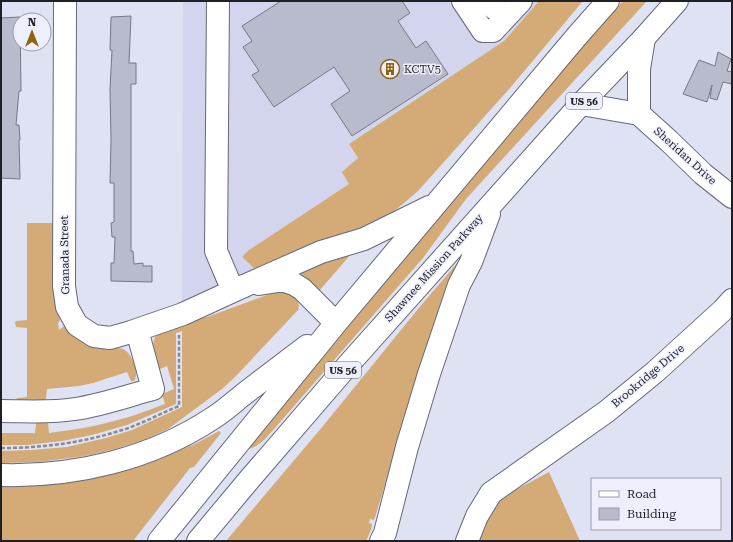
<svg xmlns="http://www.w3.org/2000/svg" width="733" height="542" font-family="'Roboto Serif',serif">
	<rect width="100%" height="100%" fill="#dfe2f3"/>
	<path fill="#d2d5ed" d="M183 1H539L504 41 349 144 358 159 349 184 249 250 242 257 255 269 182 302Z"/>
	<path fill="#d4ab77" d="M539 1H583L510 88 418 191C404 203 391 215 375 224L287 255 255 269 242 257 249 250 349 184 342 172 358 158 349 144 504 41Z
		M623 1H647L466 199 423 258 267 437C262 442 254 449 248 449L247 447C371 297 494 146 623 1Z
		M27 223H54V293L55 300 60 320 58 323 59 330 64 326C74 338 88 347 104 348 110 349 117 347 123 349 132 353 140 373 134 381H131L127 372 93 383 79 386 47 389 46 399 45 401H16V399L18 398 27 397V328L16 327 15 323 16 321 27 320Z
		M352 253 320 290 317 289 307 278 298 272 320 257Z
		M458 262 448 288 416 384 376 514 374 520 370 519 369 523 372 524 371 530 366 541H226L323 426 418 309Z
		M280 291C290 293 302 298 298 310L235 377 222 389 168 429 144 440 115 449 85 456 39 462 1 463V451L31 450 67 447 106 438 132 430 182 407V331L176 333V404L127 425 92 435 62 441 27 445H1V433H35L36 423C39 422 45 421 48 422L49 433C71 430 93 427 114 421 132 417 148 410 165 404L162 394 174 389 167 366 160 369 157 368C155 356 149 343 158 333L198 318 207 317 275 292Z
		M219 431 221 433 194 467 190 468 133 541H1V485L150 461 195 444Z
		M549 472 580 541H477L493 502Z"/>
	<path fill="#b8bbcb" stroke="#757786" d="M281 1H402L410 13 398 21 416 48 426 41 448 74 352 136 331 104 350 91 334 67 274 107 252 75 259 71 243 47 252 41 242 26Z
		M131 16 129 63H136V84H131V251H133L134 264 143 263V266H152V282L111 281V263H114L115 237H112L111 223 114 222V183H110L111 139 110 89 112 50H110L111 17Z
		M20 17 21 91H19L16 125H19L20 140H19L20 179 1 178V18Z
		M718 52 731 59 727 71 732 72V84L723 82 717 100 710 98 712 85 707 102 683 94 699 60 715 66Z"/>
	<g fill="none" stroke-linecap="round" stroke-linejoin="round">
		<g stroke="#666877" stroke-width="24">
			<path id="minor" d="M65 1 64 286 67 307 77 325 94 336 110 338 131 332 183 314 244 286
				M218 1 216 251 233 291
				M463 1 483 31H493L521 1
				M486 1 505 17
				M581 104 639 114 669 141 703 174 732 197
				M639 114V69L644 38
				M1 411C26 411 51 413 75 409 102 405 127 396 153 389L137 330
				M467 541 477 516 491 493 606 412 655 372 723 310 732 300"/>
		</g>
		<g stroke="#666877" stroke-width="24">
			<path id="highway" d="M259 284 278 281H285L294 284 302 289 336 323
				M244 286 321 252 364 239 429 207
				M1 475C75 477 151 459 213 418 224 411 234 402 244 394 265 378 286 362 307 346
				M159 541 336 323 577 36 608 1
				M198 541 248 481 348 365 581 104 644 38 677 1
				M381 541 385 533 407 447 429 374 459 285 471 262 489 214"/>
		</g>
		<path stroke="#878995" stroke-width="2.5" stroke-dasharray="4 2" stroke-linecap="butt" d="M1 448C41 448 81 443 119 431 140 425 159 414 179 406V335"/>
		<use href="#minor" stroke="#fff" stroke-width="22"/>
		<use href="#highway" stroke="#fff" stroke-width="22"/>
	</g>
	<defs>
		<g id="building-ring" transform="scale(1)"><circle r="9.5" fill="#edeffd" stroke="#936211" stroke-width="1.5"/><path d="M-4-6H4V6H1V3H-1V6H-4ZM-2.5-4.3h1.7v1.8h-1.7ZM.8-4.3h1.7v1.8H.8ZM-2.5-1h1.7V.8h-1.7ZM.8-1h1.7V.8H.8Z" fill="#936211"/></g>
	</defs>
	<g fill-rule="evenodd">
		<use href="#building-ring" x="390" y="69"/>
	</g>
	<g text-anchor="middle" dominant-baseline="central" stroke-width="3" stroke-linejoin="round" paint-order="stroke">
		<g fill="#edeffd" stroke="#5d5e66" stroke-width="1">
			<rect x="566" y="93" width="36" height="16" rx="3"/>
			<rect x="325" y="362" width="36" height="16" rx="3"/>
		</g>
		<g font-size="10" font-weight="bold" fill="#1f2026">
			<text x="584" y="101">US 56</text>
			<text x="343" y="370">US 56</text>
		</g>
		<g font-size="11" fill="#1f2026" stroke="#edeffd" text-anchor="start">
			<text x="404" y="69">KCTV5</text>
		</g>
		<g font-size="11" fill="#1f2026" stroke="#edeffd">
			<text transform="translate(685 156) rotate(42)">Sheridan Drive</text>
			<text transform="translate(65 255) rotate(-91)">Granada Street</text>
			<text transform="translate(434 268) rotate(-48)">Shawnee Mission Parkway</text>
			<text transform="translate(648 376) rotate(-40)">Brookridge Drive</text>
		</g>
	</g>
	<rect width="733" height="542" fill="none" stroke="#1f2026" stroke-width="4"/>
	<rect x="591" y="478" width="130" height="52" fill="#edeffd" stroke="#9b9ca7"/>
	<rect x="599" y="491" width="20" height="6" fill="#ffffff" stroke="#9b9ca7"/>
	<text x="627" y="498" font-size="12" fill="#1f2026">Road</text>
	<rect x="599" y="508" width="20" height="12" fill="#b8bbcb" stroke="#9b9ca7"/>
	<text x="627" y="518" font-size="12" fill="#1f2026">Building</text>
	<g transform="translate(32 32)"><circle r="19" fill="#edeffd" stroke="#9b9ca7"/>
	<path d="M0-3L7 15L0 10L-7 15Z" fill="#936211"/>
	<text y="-6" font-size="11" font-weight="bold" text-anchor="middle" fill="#1f2026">N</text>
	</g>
</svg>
